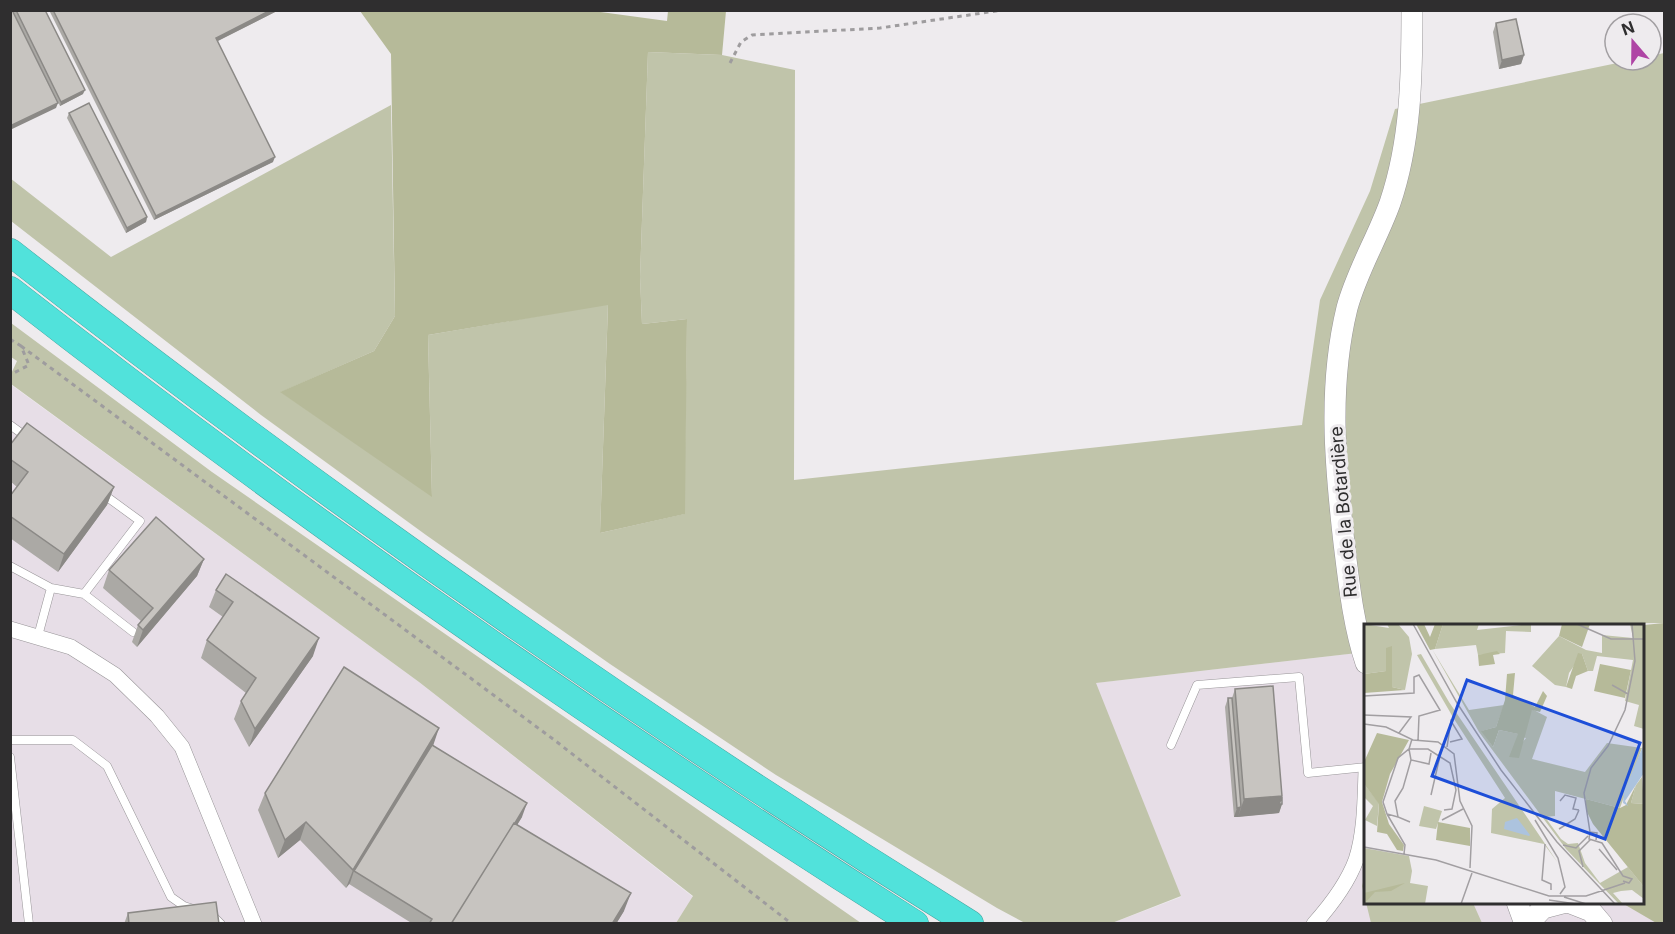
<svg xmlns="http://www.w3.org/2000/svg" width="1675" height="934" font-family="Inter,sans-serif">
	<rect width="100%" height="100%" fill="#eeebee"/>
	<path fill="#e7dee7" d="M10 384 419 682 693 897 676 923H11Z
		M1366 652V902L1622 903 1658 923H1112L1181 897 1095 683Z"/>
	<path fill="#c0c4aa" d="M648 52 722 55 795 70 794 480 1302 425 1320 300 1370 191 1395 109 1632 60H1651V56L1664 53V623L1366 625V652L1096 683 1181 896 1112 923H1025L997 908 776 775 610 664 426 535 261 415 11 221 10 178 111 257 391 105 395 316 374 351 281 392 432 496 428 335 608 304 600 533 684 514 687 319 642 324 640 277Z
		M11 323 212 472 861 923H676L693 896 419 682 11 384V374L17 361 11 357Z
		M1366 872V902L1473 903 1482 923H1371L1362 886Z"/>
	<path fill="#b6ba99" d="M586 10 667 21 668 11H726L722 55 648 52 640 277 642 324 687 319 685 514 600 533 608 305 428 335 432 497 280 392 374 351 395 316 391 54 360 11Z
		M1664 623V923L1658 924 1622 903 1644 902V625Z"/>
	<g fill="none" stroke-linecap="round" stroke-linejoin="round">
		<g stroke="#989598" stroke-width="9">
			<path id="lane" d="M10 425 28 438
				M10 566 51 588 84 594 140 521 103 494
				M84 594 133 632
				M38 636 51 588
				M10 740H73L107 766 171 897 184 906 194 909
				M1171 745 1197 685 1299 677 1308 773 1366 767
				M10 757 29 924
				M211 914 221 924"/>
		</g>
		<g stroke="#989598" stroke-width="16">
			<path id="street" d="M10 629 71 647 115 675 157 716 182 747 254 924
				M1314 924C1330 906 1348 882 1356 860 1365 833 1365 799 1366 771"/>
		</g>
		<g stroke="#989598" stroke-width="22">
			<path id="secondary" d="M1366 663C1353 624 1349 583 1344 543 1335 464 1328 386 1347 308 1357 271 1377 239 1390 203 1411 141 1412 76 1412 10
				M1517 902 1525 924
				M1568 902 1591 911 1602 924
				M1528 924 1543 908 1566 902"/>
		</g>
		<g stroke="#45a39f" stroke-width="28">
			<path id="highway" d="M10 252C318 493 638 718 970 924
				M10 290C301 517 603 727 915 924"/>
		</g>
		<path stroke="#9e9c9e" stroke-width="3" stroke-dasharray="4.5 4.5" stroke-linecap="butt" d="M730 63 741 42 752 35 880 28 1003 10
			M10 339 21 346 29 365 10 375
			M21 346 553 739 792 924"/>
		<use href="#lane" stroke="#fff" stroke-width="8"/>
		<use href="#street" stroke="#fff" stroke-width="15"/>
		<use href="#secondary" stroke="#fff" stroke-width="21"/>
		<use href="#highway" stroke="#51e2db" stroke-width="27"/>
	</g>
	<path fill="#aba9a5" d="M12 10H45L83 94 60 106Z
		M49 10H279L217 41 273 162 154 220Z
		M1496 23 1524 55 1521 64 1499 69 1493 32Z
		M69 113 147 217 146 222 126 233 67 118Z
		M10 445 114 487 107 505 58 572 10 538V496L17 487 10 481Z
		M204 559 197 576 137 647 132 642 138 625 141 621 103 588 109 570Z
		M216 590 313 656 249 747 234 719 241 701 246 693 201 658 207 640 223 617 209 607Z
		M1235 689 1282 796V804L1279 813 1234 817 1225 707 1228 698H1232Z
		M433 745 522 817 517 825 624 911 616 924H413L349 884 350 883 346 888 300 840 278 858 258 810 265 793Z
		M128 913 219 924H124Z"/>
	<path fill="#8b8986" d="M271 10H279L214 43 216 38Z
		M1524 55 1521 64 1499 69 1502 60Z
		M85 90 83 94 60 106 61 102Z
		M58 103 56 108 10 130V126Z
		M275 157 273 162 154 220 156 216Z
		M147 217 146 222 126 233 127 228Z
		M114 487 107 505 58 572 64 554Z
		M204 559 197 576 137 647 143 630Z
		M319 638 313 656 249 747 255 729Z
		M439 728 433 746 354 871 350 883 346 888 353 870Z
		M1282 796 1279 804H1282L1279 813 1238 817 1244 799Z
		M527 803 522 817 456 924H452Z
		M1241 807 1238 817H1234L1237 808Z
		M306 822 300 840 278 858 285 840Z
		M631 893 624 911 616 924H612Z"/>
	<path fill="#c7c4c0" stroke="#8b8986" stroke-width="1.5" d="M10 10H12L58 103 10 126Z
		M16 10H45L85 90 61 102Z
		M53 10H271L216 38 275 157 156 216Z
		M1516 19 1524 55 1502 60 1496 23Z
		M89 103 147 217 127 228 69 113Z
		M27 423 114 487 64 554 10 516V496L28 472 10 459V445Z
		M156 517 204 559 143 630 138 625 153 608 109 570Z
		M226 574 319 638 255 729 241 701 256 678 207 640 233 602 216 590Z
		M344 667 439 728 353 870 306 822 285 840 265 793Z
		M1273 686 1282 796 1244 799 1235 689Z
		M1228 698H1232L1241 807 1237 808Z
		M432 745 527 803 515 823H514L451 924H429L432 919 354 871Z
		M1282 797V804H1279Z
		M514 823 631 893 612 924H451Z
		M216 902 219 924H129L128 913Z"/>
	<g text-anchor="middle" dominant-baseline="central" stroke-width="6" stroke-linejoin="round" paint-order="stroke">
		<g font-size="18" fill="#2f2e2f" stroke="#eeebee">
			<text transform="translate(1343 512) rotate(-95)">Rue de la Botardière</text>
		</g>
	</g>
	<g transform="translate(1364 624)">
		<rect width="280" height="280" fill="#eeebee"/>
		<path d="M0 0 25 4 23 0H34L45 13 48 30 41 66 28 63 25 30 22 47 0 50ZM79 0H115L113 6 167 0V8L142 7 141 29 114 31 112 21 71 25ZM266 0H280V105L270 102 275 81 261 77 269 36 233 32 229 47H224L218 30 205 49 202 63 191 61 168 42 195 12 222 26 238 29V11L269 14ZM68 25 105 86 140 81 132 103 118 107 129 123 135 106 155 110 146 133 162 114 157 113 168 85 183 93 168 135 221 148 243 119 278 124 256 184 191 167V192L181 193 197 215 204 220 214 219 221 239 236 259 264 243 280 263V275L268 266 257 267 249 269 259 280H255L202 225 115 108ZM57 30 85 78 194 239 180 220 127 209 128 185 141 174 90 95 53 31ZM278 153 280 180 267 179 272 161ZM0 160 15 179 13 202 1 196 9 182 0 173ZM60 182 78 187 72 205 55 202ZM0 224 45 232 48 247 46 259 64 262 61 280H0Z" fill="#c0c4aa"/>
		<path d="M52 0H60L66 13 71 0H79L71 25 66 26ZM198 0H226L218 23 195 12ZM28 22V63L41 66 0 69V50L22 47V24ZM133 27 136 30 129 31 131 40 115 42 114 31ZM214 29 218 30 224 47 212 52 208 65 202 63ZM236 40 267 46 261 74 230 67ZM151 49 149 71 171 83 179 67 183 72 176 88 168 86 155 134 145 133 154 110 135 106 129 123 117 107 132 103 141 76 143 50ZM13 109 45 116 26 150 18 178 25 200 40 221 39 227 33 226 23 210 13 208 15 180 0 160V138ZM272 161 267 179 280 180V263L229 200 222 186V175L256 184 262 181ZM74 198 106 204V222L72 216ZM41 259 27 267 11 268 0 280V269Z" fill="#b6ba99"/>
		<path d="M280 120V149L261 177 264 182 259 179 260 167ZM153 194 166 211 165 212 140 205 141 198Z" fill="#acc3de"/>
		<path fill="none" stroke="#a29fa2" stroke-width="1.5" d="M49 0 93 79 137 146 193 218 251 280M213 0 247 15H281M248 61 264 70M0 72 50 69V53L55 51 76 86 55 92 54 117M0 91 47 93 35 109M0 100 22 103 49 116 74 118 90 130 96 177 108 202 106 244M48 115 45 125H64L86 139 92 166 88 185 80 186M83 123 87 97 98 115 86 118M67 171 76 132M196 177 201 171 212 174 209 185 215 186M23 190 41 221 40 230M34 193 23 190 19 178 34 134 45 125 47 136 65 140 67 129M78 196 99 185M171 196 194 234 201 263 196 270M46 198 34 193 31 177 39 164 47 136M195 205 211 195 215 186M226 208 220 169 227 144 244 122 261 86 271 37 268 0M232 216 233 209 226 208 225 215 238 219 259 252M181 220 178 256 187 260V266M199 221 212 224 224 212M0 223 72 236 185 272H222L261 259M235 225 253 246M219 243 215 227 226 216M259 257 265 259 268 255 259 252M200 273 222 280M185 276 212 280M97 280 108 249"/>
		<path fill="#1d4ed8" fill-opacity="0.15" stroke="#1d4ed8" stroke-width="3" d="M103 56 276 119 241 215 68 152Z"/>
		<rect width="280" height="280" fill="none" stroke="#2f2e2f" stroke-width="3"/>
	</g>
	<rect width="1675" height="934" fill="none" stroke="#2f2e2f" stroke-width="24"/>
	<g transform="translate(1633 42) rotate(340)"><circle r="28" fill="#eeebee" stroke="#a29fa2" stroke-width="1.5"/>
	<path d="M0-4.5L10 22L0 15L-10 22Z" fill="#af44a5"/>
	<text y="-9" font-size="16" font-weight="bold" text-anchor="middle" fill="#2f2e2f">N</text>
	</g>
</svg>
